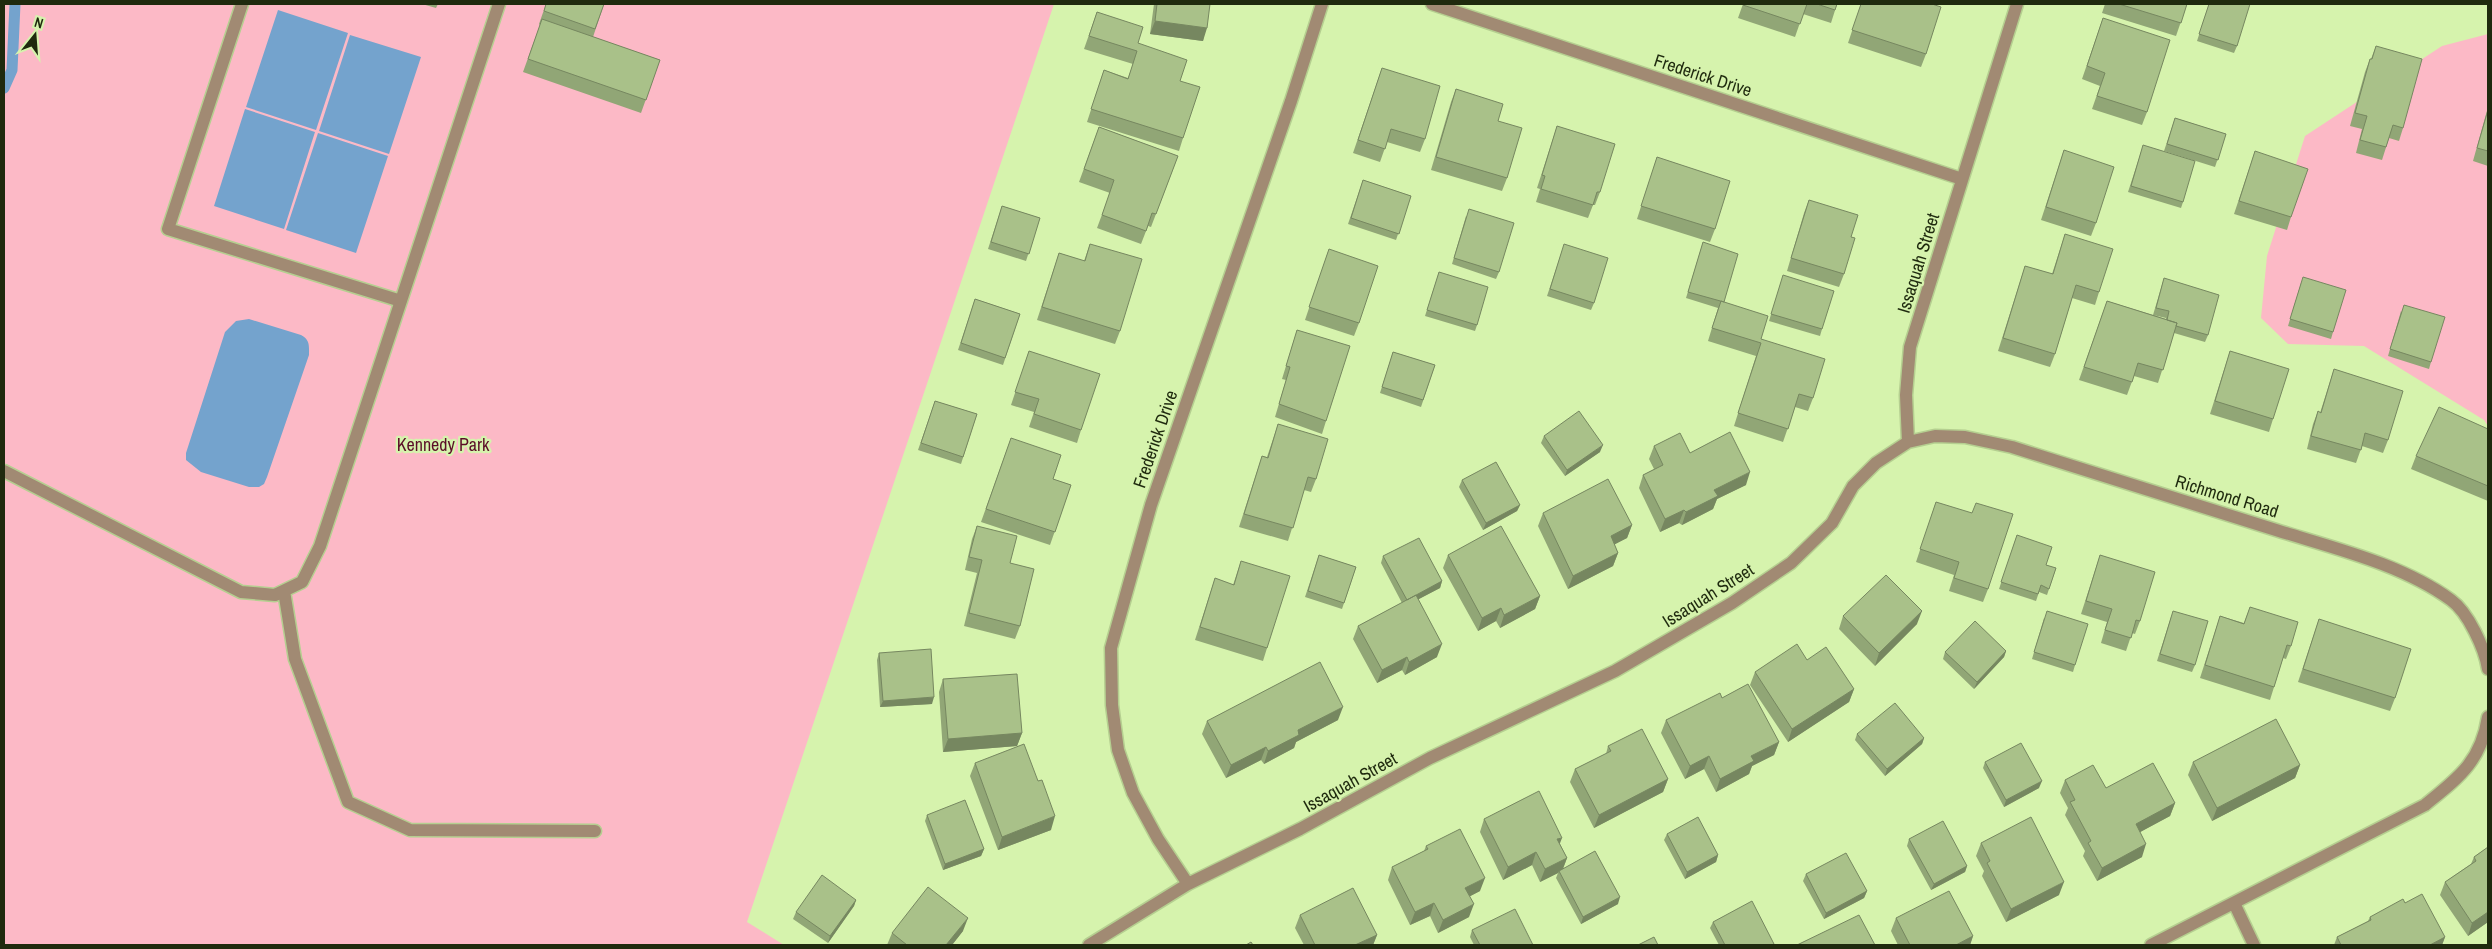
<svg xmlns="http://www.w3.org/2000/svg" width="2492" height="949" font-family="'Archivo Narrow',sans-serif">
	<rect width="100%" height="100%" fill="#d6f3ad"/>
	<path fill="#fcb9c6" d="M4 4H1054L747 922 784 945H4Z
		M2488 34V426L2484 420 2364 346 2288 344 2261 318 2267 256 2305 136 2442 46Z"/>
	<path fill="#74a3cd" d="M278 10 348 33 316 130 246 107Z
		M350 35 421 57 389 154 319 131Z
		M245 109 315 132 284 229 214 206Z
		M318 133 388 156 356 253 286 230Z
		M249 319 301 335C310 340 309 345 309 355L267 477 264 484 259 487H249L201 472 186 460V453L225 332 236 321Z"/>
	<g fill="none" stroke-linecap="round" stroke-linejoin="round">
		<path stroke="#74a3cd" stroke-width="11" d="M4 88 12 70 15 4"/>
		<g stroke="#b5cf90" stroke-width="15">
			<path id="lane" d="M242 4 168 229 401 301
				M4 471 241 592 275 595 302 582 320 546 499 4
				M284 591 295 659 348 802 410 830 595 831"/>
		</g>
		<g stroke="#b5cf90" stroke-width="15">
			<path id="street" d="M1432 4 1962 179
				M1908 442 1906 395 1910 347 2017 4
				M1188 884 1158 839 1133 793 1118 750 1112 705 1111 648 1151 505 1291 101 1322 4
				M2234 903 2254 945
				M1089 945 1188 884 1300 829 1430 758 1615 671 1732 603 1791 563 1832 523 1853 486 1876 463 1908 442 1935 436 1965 437 2012 447C2100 475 2188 502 2276 530 2333 548 2402 564 2451 600 2468 612 2485 649 2488 669
				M2151 945 2425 805C2458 778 2481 762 2488 717"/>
		</g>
		<use href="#lane" stroke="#a18a73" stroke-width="12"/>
		<use href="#street" stroke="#a18a73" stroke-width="12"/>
	</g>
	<path fill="#91a676" d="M422 4H438L436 8Z
		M546 4H604L593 37 660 60 641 113 523 72 540 25 539 24Z
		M1154 4H1210L1203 41 1150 34Z
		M1743 4H1837L1831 23 1803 14 1795 37 1738 18Z
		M1861 4H1932L1926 54 1921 67 1848 43Z
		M2105 4H2187L2176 36 2102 13Z
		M2209 4 2237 46 2234 53 2197 41Z
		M1097 12 1138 43 1180 81 1183 138 1179 151 1087 122 1104 70 1128 78 1133 64 1084 49Z
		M2103 18 2147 112 2142 125 2092 109 2100 86 2082 79Z
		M2376 46 2403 128 2399 141 2389 138 2382 160 2356 153 2362 129 2350 126 2365 72 2370 59H2371Z
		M1382 68 1425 139 1420 152 1387 142 1380 162 1353 153Z
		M1456 89 1498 121 1507 178 1502 191 1431 170 1451 102Z
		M2488 107V166L2473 161Z
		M2175 118 2226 134 2215 167 2164 151Z
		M1557 126 1600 192 1595 205H1593L1588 218 1536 202 1540 189 1537 188Z
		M1099 127 1178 156 1151 227 1148 226 1141 244 1097 228 1110 193 1079 182Z
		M2064 150 2096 223 2091 236 2041 220Z
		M2255 151 2291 217 2287 230 2234 214Z
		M2141 152 2183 202 2181 208 2128 192Z
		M1657 157 1715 229 1710 242 1637 219Z
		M1363 180 1411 196 1396 240 1348 224Z
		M1809 200 1851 237 1844 274 1839 287 1787 271 1804 213Z
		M1002 206 1040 218 1026 261 988 249Z
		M1466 216 1499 272 1496 279 1452 264Z
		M2065 234 2099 292 2095 305 2072 298 2055 354 2050 367 1998 351 2025 266 2052 274Z
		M1703 242 1724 302 1761 339 1813 398 1808 411 1795 407 1783 442 1734 426 1756 356 1708 341 1718 308 1686 298Z
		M1090 244 1120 331 1115 344 1037 320 1059 253 1084 261Z
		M1329 249 1359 323 1354 336 1305 320Z
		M1562 251 1594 303 1591 310 1547 296Z
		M1439 272 1477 325 1475 331 1425 316Z
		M2164 278 2208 335 2205 342 2174 333 2158 383 2134 376 2127 395 2079 380 2107 301 2166 319V318L2153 315Z
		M1781 282 1822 329 1820 336 1769 321Z
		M2301 283 2333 332 2331 339 2288 326Z
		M975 299 1020 314 1003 365 958 350Z
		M2401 311 2431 362 2429 369 2388 356Z
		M1297 330 1326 421 1322 434 1275 417 1286 380 1282 379Z
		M1029 351 1081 430 1077 443 1029 427 1034 412 1011 405Z
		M2230 351 2273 419 2269 432 2210 414Z
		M1393 352 1435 365 1421 407 1380 393Z
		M2334 369 2388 440 2383 453 2362 446 2356 463 2307 449 2313 424 2318 411 2320 413Z
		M935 401 977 414 961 464 918 450Z
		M1278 424 1316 479 1311 492 1304 490 1288 541 1239 527 1262 456 1267 457Z
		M2488 429V501L2411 469 2416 456Z
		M1544 436 1600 452 1565 476 1541 443Z
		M1011 438 1053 479 1071 485 1050 545 981 522Z
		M1654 446 1690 453 1746 485 1717 499 1713 509 1682 525 1679 523 1660 532 1639 488 1643 475 1654 469 1649 459Z
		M1462 480 1520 505 1517 511 1483 530 1459 487Z
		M1936 502 1988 589 1983 602 1949 591 1954 575 1916 562Z
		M1543 513 1632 525 1627 538 1614 544 1618 553 1613 566 1568 589 1538 526Z
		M977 526 1020 626 1015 639 964 626 977 573 965 570 972 539Z
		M2017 535 2046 565 2056 568 2047 595 2039 592 2036 601 1999 589Z
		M1319 555 1356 567 1342 609 1305 597Z
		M1448 555 1540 596 1535 609 1500 628 1496 621 1478 631 1443 568Z
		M2100 555 2140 621 2135 634 2132 633 2126 651 2101 643 2107 622 2081 614Z
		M1383 556 1442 581 1440 588 1418 599 1437 657 1405 675 1402 670 1377 683 1353 639 1358 626 1402 603 1381 563Z
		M1241 561 1267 648 1263 661 1195 640 1215 578 1233 585Z
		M2250 607 2291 646 2286 659 2283 658 2270 700 2200 678 2220 616 2244 623Z
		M1843 616 1917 624 1875 666 1839 629Z
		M2171 617 2195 665 2192 672 2157 661Z
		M2044 618 2075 665 2073 672 2032 659Z
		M2319 619 2395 698 2390 711 2298 682Z
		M2006 651 2004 657 1974 689 1943 659 1945 652Z
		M879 653 932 704 880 707 877 660Z
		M1807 660 1854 689 1849 702 1788 742 1750 685 1755 672Z
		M943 679 1022 733 1017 746 943 752 939 692Z
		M1722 698 1779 742 1774 755 1752 766 1749 774 1716 792 1704 769 1685 779 1661 733 1666 720Z
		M1338 720 1296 742 1294 748 1264 764 1261 760 1226 778 1202 734 1207 721Z
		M1857 734 1924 738 1922 744 1885 776 1855 740Z
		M1608 746 1668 779 1663 792 1594 828 1570 782 1575 769 1606 754Z
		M1985 762 2039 788 2004 807 1983 768Z
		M2193 762 2300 765 2295 778 2212 821 2188 775Z
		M975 763 1051 830 998 850 970 776Z
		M2065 780 2106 788 2175 803 2170 816 2140 832 2142 857 2097 881 2083 856 2085 851 2065 815 2068 808 2060 793Z
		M927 815 984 849 981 856 943 870 925 821Z
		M1484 819 1560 844 1567 858 1563 869 1618 904 1581 924 1556 878 1558 873 1540 882 1532 865 1503 880 1480 832Z
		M1667 834 1718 855 1716 862 1685 879 1664 840Z
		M1909 839 1967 866 1965 872 1931 890 1907 846Z
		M1981 843 2059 895 2006 922 1982 876 1984 871 1976 856Z
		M1426 846 1480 891 1470 896 1469 917 1438 933 1430 916 1410 925 1388 880 1392 867 1424 851Z
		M2488 847V922L2468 936 2440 895 2445 882 2471 864 2474 857Z
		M1806 874 1867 891 1864 898 1824 919 1803 881Z
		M856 900 854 906 828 943 793 919 796 912Z
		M2405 903 2445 937 2442 945H2334L2337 937 2368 921 2370 917Z
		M1300 915 1377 935 1373 945H1304L1295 928Z
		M1896 918 1973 936 1970 945H1898L1891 931Z
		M1713 922 1774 944V945H1719L1710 928Z
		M1472 930 1533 945H1474L1470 937Z
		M963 931 952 945H887L892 933Z"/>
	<path fill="#768760" d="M1155 21 1207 28 1203 41 1150 34Z
		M1603 445 1600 452 1565 476 1567 470Z
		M1750 472 1746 485 1717 499 1713 509 1682 525 1686 512 1714 490Z
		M1520 505 1517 511 1483 530 1486 523Z
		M1684 510 1679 523 1660 532 1665 519Z
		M1632 525 1627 538 1606 549 1611 536Z
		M1618 553 1613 566 1568 589 1573 576Z
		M1442 581 1440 588 1404 607 1407 600Z
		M1540 596 1535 609 1500 628 1504 615Z
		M1501 608 1496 621 1478 631 1482 618Z
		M1922 611 1917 624 1875 666 1879 653Z
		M1442 644 1437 657 1405 675 1409 662Z
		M2006 651 2004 657 1974 689 1977 682Z
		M1407 657 1402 670 1377 683 1382 670Z
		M1854 689 1849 702 1788 742 1792 729Z
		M934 697 932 704 880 707 883 701Z
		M1343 707 1338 720 1296 742 1294 748 1264 764 1268 751 1298 730Z
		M1022 733 1017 746 943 752 948 739Z
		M1924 738 1922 744 1885 776 1887 769Z
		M1779 742 1774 755 1752 766 1749 774 1716 792 1720 779 1751 756Z
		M1266 747 1261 760 1226 778 1231 765Z
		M1709 756 1704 769 1685 779 1690 766Z
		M2300 765 2295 778 2212 821 2217 808Z
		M1668 779 1663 792 1594 828 1599 815Z
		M2042 781 2039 788 2004 807 2006 800Z
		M2175 803 2170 816 2131 837 2136 824Z
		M1055 816 1051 830 998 850 1002 837Z
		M1562 838 1557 851V839Z
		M2146 844 2142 857 2097 881 2102 868Z
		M984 849 981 856 943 870 945 864Z
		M1536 852 1532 865 1503 880 1508 867Z
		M1718 855 1716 862 1685 879 1687 872Z
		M1567 858 1562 871H1559L1558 873 1540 882 1545 869Z
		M1967 866 1965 872 1931 890 1934 884Z
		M1485 878 1480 891 1461 901 1465 888Z
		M2064 882 2059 895 2006 922 2011 909Z
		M1867 891 1864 898 1824 919 1826 913Z
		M1620 897 1618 904 1581 924 1583 917Z
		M856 900 854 906 828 943 830 936Z
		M1434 903 1430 916 1410 925 1415 912Z
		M1474 904 1469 917 1438 933 1443 920Z
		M2488 912V922L2468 936 2472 923Z
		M968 918 963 931 952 945H946Z
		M1377 935 1373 945H1355Z
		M1973 936 1970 945H1956Z
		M2445 937 2442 945H2430Z"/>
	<path fill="#a9c189" stroke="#768760" d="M546 4H604L595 29 544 11Z
		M1157 4H1210L1207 28 1155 21Z
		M1744 4H1807L1800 24 1743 5Z
		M1817 4H1837L1835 10Z
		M1861 4H1932L1941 7 1926 54 1852 30Z
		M2119 4H2187L2181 23Z
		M2209 4H2250L2237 46 2199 34Z
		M1097 12 1143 27 1138 43 1187 60 1180 81 1200 87 1183 138 1091 109 1104 70 1128 79 1137 51 1089 36Z
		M2103 18 2170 40 2147 112 2097 96 2105 73 2087 66Z
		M542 19 660 60 646 100 528 59Z
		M2376 46 2422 59 2403 128 2393 125 2386 147 2360 140 2367 116 2355 113 2370 59H2372Z
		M1382 68 1440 86 1425 139 1391 129 1385 149 1358 140Z
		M1456 89 1503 104 1498 121 1522 128 1507 178 1436 157Z
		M2488 110V151L2477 148Z
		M2175 118 2226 134 2218 160 2167 144Z
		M1557 126 1615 144 1600 192H1597L1593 205 1541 189 1545 176 1542 175Z
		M1099 127 1178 156 1156 214 1152 213 1146 231 1102 215 1114 180 1084 169Z
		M2143 145 2195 161 2183 202 2131 186Z
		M2064 150 2114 167 2096 223 2046 207Z
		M2255 151 2308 169 2291 217 2239 201Z
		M1657 157 1730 181 1715 229 1641 206Z
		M1363 180 1411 196 1399 234 1351 218Z
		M1809 200 1858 215 1851 237 1855 238 1844 274 1791 258Z
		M1002 206 1040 218 1029 254 991 242Z
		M1469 209 1514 223 1499 272 1454 258Z
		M2065 234 2113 249 2099 292 2076 285 2055 354 2003 338 2025 266 2053 274Z
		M1703 242 1738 254 1724 302 1688 292Z
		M1090 244 1142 259 1120 331 1042 307 1059 253 1085 261Z
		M1564 244 1608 258 1594 303 1550 289Z
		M1329 249 1378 266 1359 323 1309 307Z
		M1439 272 1488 287 1477 325 1427 310Z
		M1783 275 1834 291 1822 329 1771 314Z
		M2303 277 2346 290 2333 332 2290 319Z
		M2164 278 2219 295 2208 335 2176 326 2177 323 2167 320 2169 311 2156 308Z
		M975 299 1020 314 1005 358 961 343Z
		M1721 301 1768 316 1761 339 1825 359 1813 398 1799 394 1788 429 1738 413 1761 343 1712 328Z
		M2107 301 2177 323 2163 370 2138 363 2132 382 2084 367Z
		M2404 305 2445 317 2431 362 2390 349Z
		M1297 330 1350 346 1326 421 1279 404 1290 367 1286 366Z
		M1029 351 1100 374 1081 430 1034 414 1039 399 1015 392Z
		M2230 351 2289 369 2273 419 2215 401Z
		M1393 352 1435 365 1423 400 1382 387Z
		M2334 369 2403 391 2388 440 2365 433 2361 450 2311 436 2318 411 2321 413Z
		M935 401 977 414 963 457 921 443Z
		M2439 407 2488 429V486L2416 456Z
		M1579 411 1603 445 1567 470 1544 436Z
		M1278 424 1328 439 1316 479 1308 477 1293 528 1244 514 1262 456 1268 458Z
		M1730 432 1750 472 1714 490 1718 496 1686 512 1684 510 1665 519 1643 475 1663 465 1654 446 1680 433 1690 453Z
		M1011 438 1061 455 1053 479 1071 485 1055 532 986 509Z
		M1496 462 1520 505 1486 523 1462 480Z
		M1608 479 1632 525 1611 536 1618 553 1573 576 1543 513Z
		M1936 502 1972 513 1976 503 2013 514 1988 589 1954 578 1959 562 1920 549Z
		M977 526 1017 536 1010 563 1034 569 1020 626 969 613 982 560 969 557Z
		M1501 526 1540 596 1504 615 1501 608 1482 618 1448 555Z
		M2017 535 2052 547 2046 565 2056 568 2049 589 2041 585 2038 594 2001 582Z
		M1419 538 1442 581 1407 600 1383 556Z
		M1319 555 1356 567 1344 603 1308 591Z
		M2100 555 2155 572 2140 621 2136 620 2131 638 2105 630 2112 609 2086 601Z
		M1241 561 1290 576 1267 648 1200 627 1215 578 1234 585Z
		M1886 575 1922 611 1879 653 1843 616Z
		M1416 595 1442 644 1409 662 1407 657 1382 670 1358 626Z
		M2250 607 2298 622 2291 646 2287 645 2274 687 2205 665 2220 616 2244 624Z
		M2047 611 2088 624 2075 665 2034 652Z
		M2173 611 2208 621 2195 665 2160 654Z
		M2319 619 2411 649 2395 698 2303 669Z
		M1975 621 2006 651 1977 682 1945 652Z
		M1797 644 1807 660 1826 647 1854 689 1792 729 1755 672Z
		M931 649 934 697 883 701 879 653Z
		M1320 662 1343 707 1298 730 1299 735 1268 751 1266 747 1231 765 1207 721Z
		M1017 674 1022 733 948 739 943 679Z
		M1748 684 1779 742 1751 756 1754 761 1720 779 1709 756 1690 766 1666 720 1720 693 1722 698Z
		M1895 703 1924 738 1887 769 1857 734Z
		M2276 719 2300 765 2217 808 2193 762Z
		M1642 729 1668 779 1599 815 1575 769 1611 751 1608 746Z
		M2021 743 2042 781 2006 800 1985 762Z
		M1024 744 1038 781 1042 780 1055 816 1002 837 975 763Z
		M2153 763 2175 803 2136 824 2146 844 2102 868 2088 843 2091 841 2070 802 2075 800 2065 780 2093 765 2106 788Z
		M1539 791 1562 838 1557 839 1567 858 1545 869 1536 852 1508 867 1484 819Z
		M965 800 984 849 945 864 927 815Z
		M1698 817 1718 855 1687 872 1667 834Z
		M2031 817 2064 882 2011 909 1987 863 1990 861 1981 843Z
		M1943 821 1967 866 1934 884 1909 839Z
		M1460 829 1485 878 1465 888 1474 904 1443 920 1434 903 1415 912 1392 867 1428 849 1426 846Z
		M2488 847V912L2472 923 2445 882 2476 861 2474 857Z
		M1595 851 1620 897 1583 917 1559 871Z
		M1846 853 1867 891 1826 913 1806 874Z
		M822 875 856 900 830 936 796 912Z
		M928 887 968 918 946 945H907L892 933Z
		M1353 888 1377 935 1355 945H1315L1300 915Z
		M1949 891 1973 936 1956 945H1910L1896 918Z
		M2422 894 2445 937 2430 945H2341L2337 937 2371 920 2370 917 2403 899 2405 903Z
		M1752 901 1774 944 1771 945H1725L1713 922Z
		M1515 909 1533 945H1480L1472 930Z
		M1859 915 1875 945H1797Z
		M1654 937 1658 945H1638Z
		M1251 942 1253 945H1246Z"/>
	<g text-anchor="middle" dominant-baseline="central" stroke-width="4.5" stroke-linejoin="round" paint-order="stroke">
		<g font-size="18" fill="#1f2a0e" stroke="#d6f3ad">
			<text transform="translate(1703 75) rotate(18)">Frederick Drive</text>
			<text transform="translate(1918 263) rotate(-73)">Issaquah Street</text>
			<text transform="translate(1155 439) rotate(-71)">Frederick Drive</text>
			<text transform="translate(2227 496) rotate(17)">Richmond Road</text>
			<text transform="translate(1708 595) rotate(-32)">Issaquah Street</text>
			<text transform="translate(1350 782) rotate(-29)">Issaquah Street</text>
		</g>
		<g font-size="18" fill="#5b0e28" stroke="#d6f3ad">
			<text x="443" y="444">Kennedy Park</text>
		</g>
	</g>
	<rect width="2492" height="949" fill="none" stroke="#1f2a0e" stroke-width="10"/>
	<g transform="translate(35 35) rotate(17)" stroke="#d6f3ad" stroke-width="4" paint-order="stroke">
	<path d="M0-4L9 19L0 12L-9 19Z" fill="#1f2a0e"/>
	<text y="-8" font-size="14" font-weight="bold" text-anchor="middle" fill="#1f2a0e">N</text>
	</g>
</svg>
